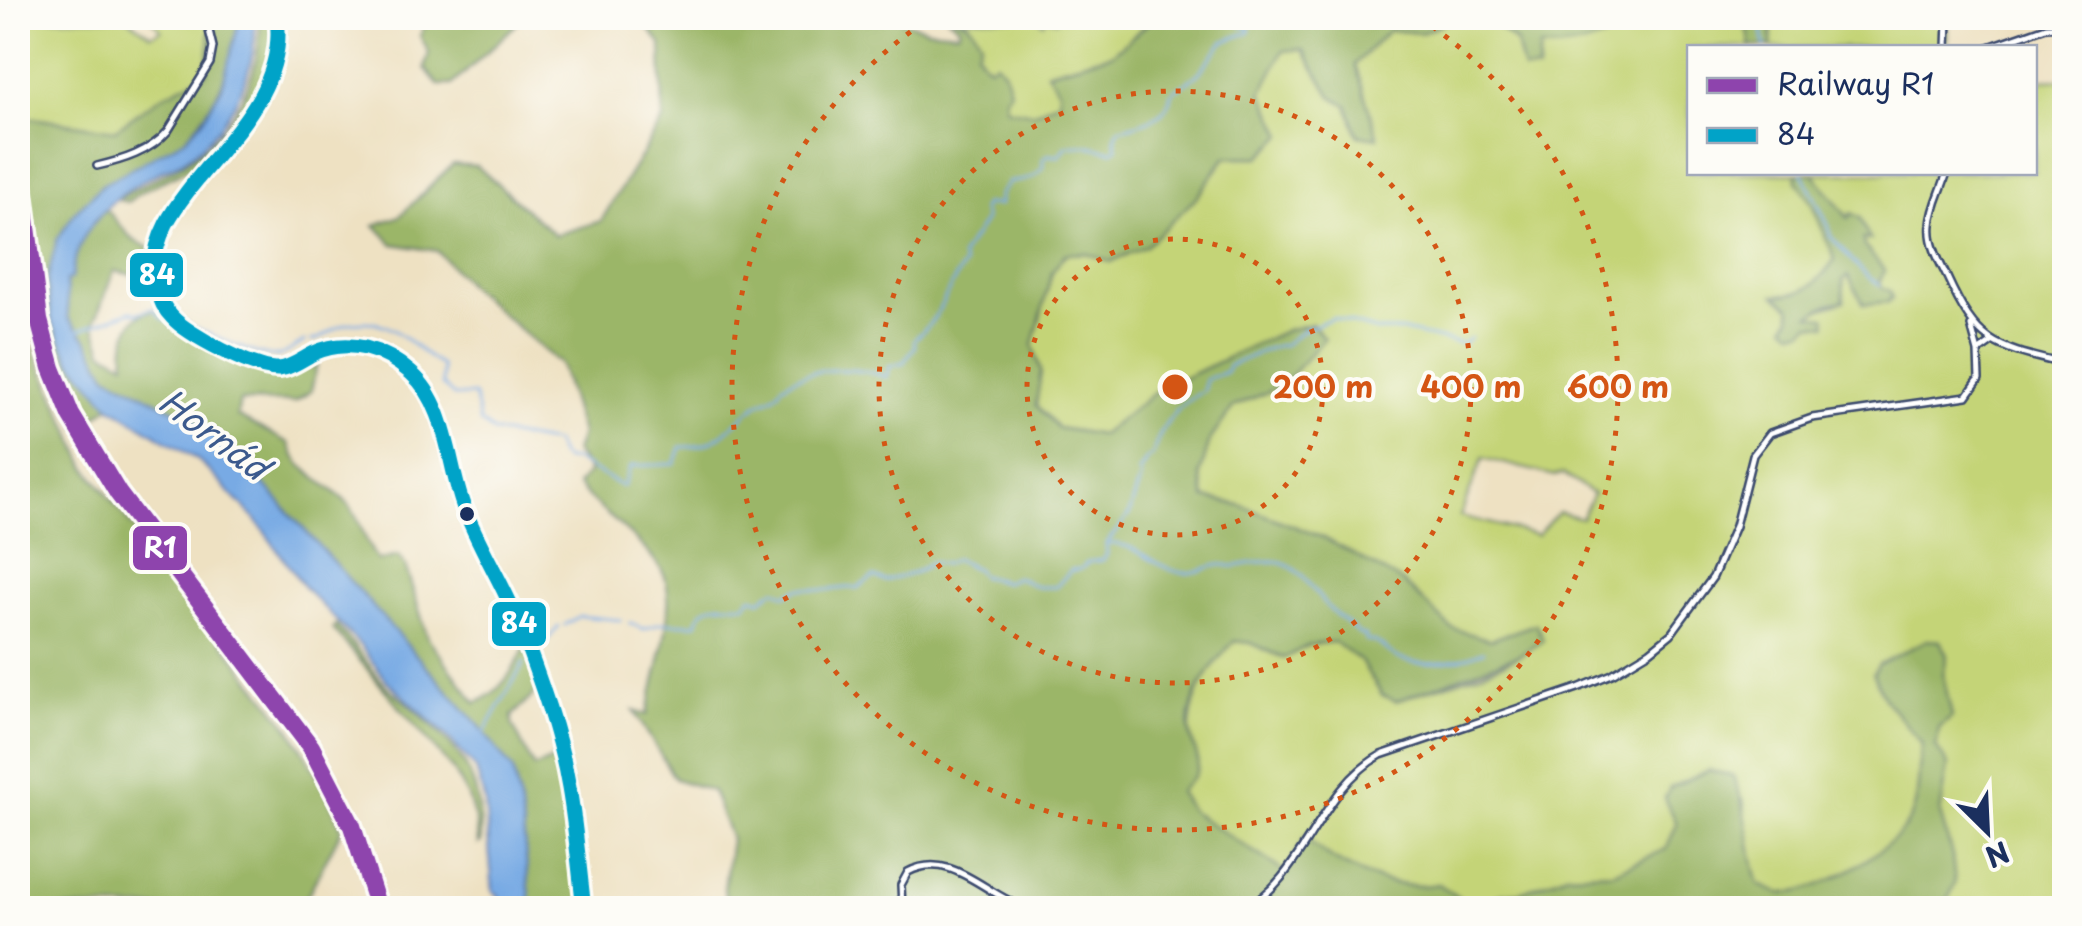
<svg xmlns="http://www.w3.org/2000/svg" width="2082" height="926" font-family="'Playpen Sans',sans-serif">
	<rect width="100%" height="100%" fill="#fdfcf7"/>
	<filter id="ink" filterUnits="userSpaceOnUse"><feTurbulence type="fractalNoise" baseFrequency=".01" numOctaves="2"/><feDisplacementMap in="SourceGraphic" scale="20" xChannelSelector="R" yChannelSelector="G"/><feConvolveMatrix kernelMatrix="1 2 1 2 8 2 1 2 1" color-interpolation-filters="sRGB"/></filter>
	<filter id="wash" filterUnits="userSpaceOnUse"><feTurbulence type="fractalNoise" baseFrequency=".0048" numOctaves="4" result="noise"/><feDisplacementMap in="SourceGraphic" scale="40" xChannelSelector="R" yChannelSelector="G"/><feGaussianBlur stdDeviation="2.25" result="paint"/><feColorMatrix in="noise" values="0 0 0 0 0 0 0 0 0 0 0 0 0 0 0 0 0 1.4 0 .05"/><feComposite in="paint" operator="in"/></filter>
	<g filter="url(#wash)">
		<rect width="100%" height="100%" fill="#eee1c2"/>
		<path fill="#c4d477" stroke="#70826a" stroke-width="2.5" fill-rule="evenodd" d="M18 18H127L151 35 161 30 150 18H211L207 73 162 96 115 130 18 116Z
			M962 18H1037L1043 23 1048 18 1056 21 1057 18H1154L1112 54 1048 71 1059 90V101L1033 113 1006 109 1005 98 1010 90 1004 70 984 63 977 52 981 42C976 32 971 23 962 18Z
			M1455 18H1489L1516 43 1523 70 1538 71 1540 48 1630 27 1642 18H1737L1748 31 1751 47 1690 48V172L1797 173V181L1812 204 1835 259C1819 281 1807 295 1777 296L1790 307 1792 317 1809 316 1814 311 1844 301 1843 279 1848 275 1864 304 1888 302 1889 291 1881 286 1880 279 1884 270 1864 246 1862 238 1868 239 1826 193 1813 173 2034 172 2035 80 2064 79V908H1945L1954 882 1952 855 1940 814 1948 765 1936 748 1939 728 1952 717 1943 675 1947 656 1940 641H1926L1884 698 1922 744C1917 768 1921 800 1909 821 1894 849 1813 897 1781 893 1774 892 1766 887 1759 885L1751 860 1743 799H1666L1677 824 1667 849 1614 872 1567 874 1521 892 1501 894 1473 908 1439 884C1394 893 1338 869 1305 837L1286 873 1191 811 1179 792C1183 786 1192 779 1195 774 1204 758 1188 741 1190 726 1193 691 1211 666 1234 641L1250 643 1284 658 1310 645 1334 642 1361 661 1381 694 1396 701C1440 685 1507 670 1543 640L1535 624 1490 640 1451 628 1404 583 1240 505 1205 498 1200 474 1210 440 1233 407 1281 386 1323 340 1312 325 1287 330 1158 390 1101 435 1058 428 1036 405 1041 371 1033 345 1052 272 1065 254 1086 253 1110 262 1196 198 1226 157H1260L1262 92 1282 50 1303 49 1331 96 1347 105 1358 135 1378 137 1354 65 1389 30 1421 33ZM1483 458 1555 476 1563 474 1593 494 1581 518 1558 512 1537 535 1460 516Z
			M1772 18H1948L1947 47 1771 48Z"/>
		<path fill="#9bb668" stroke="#5b7263" stroke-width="2.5" d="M211 18H240C233 65 218 104 185 139L57 240 70 359 110 406 79 429C60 386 45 343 37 297 30 253 30 209 22 166H18V116L115 130 162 96 207 73Z
			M260 18H271C283 72 240 135 196 164 175 178 146 185 128 202L118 200C137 186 159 178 179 166 232 135 261 78 260 18Z
			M428 18H523L452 85H438L425 68 429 53 420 36Z
			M640 18H895L927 29 958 32 960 27 948 18C967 18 973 25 981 42L977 52 984 63 990 66 996 62 1004 70 1010 90 1005 98 1006 108 1033 113 1059 101V90L1047 72 1112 54 1154 18H1477H1455L1421 33 1389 30 1355 64 1378 138 1358 135 1347 105 1331 96 1303 49 1283 51 1262 92 1283 135 1260 157H1225L1196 198 1146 246 1110 262 1086 253 1065 254 1052 272 1033 345 1041 371 1036 405 1058 428 1101 435 1158 390 1287 330 1312 324 1324 339 1281 386 1233 407 1210 440 1200 474 1205 498 1240 505 1324 538 1404 583 1451 628 1490 640 1536 624 1543 640 1519 655 1396 701 1382 695 1361 661 1334 642 1309 645 1284 658 1250 643 1234 641C1212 665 1184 699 1190 734 1192 747 1203 760 1195 774 1192 780 1183 786 1179 792L1191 811 1285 872 1305 837C1337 868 1393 893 1439 884L1472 908H727L724 889 731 839 712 791 675 779 634 711 647 715C654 680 681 600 661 569 639 536 602 515 577 485L589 472 575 452 581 434 560 364 469 286 437 251 393 244 375 225 400 216 453 164 477 166 555 235 601 221 663 120 661 44Z
			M1489 18H1642C1617 38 1571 52 1540 48L1537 71 1523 70 1516 43Z
			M1737 18H1772L1771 47H1751L1748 31Z
			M1797 173H1813L1848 218 1851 213 1860 218 1870 240 1863 239 1864 246 1885 271 1880 279 1881 286 1890 291 1892 298 1888 302 1864 304 1848 276 1843 280 1844 301 1829 304 1810 315 1826 317V325L1810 324 1804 330 1793 331 1786 325 1791 317 1790 307 1775 295C1806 296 1819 282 1835 259L1812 204 1797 181Z
			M106 209 133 240 152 249 155 279 114 271 94 324 103 351 125 363C122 332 134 301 171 313 180 316 189 325 197 330 220 347 250 370 280 374 291 375 306 368 317 365L311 391 295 402 240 401 237 416 289 443C297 471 323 480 343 499 360 514 364 543 378 561L398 556 405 565 428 638 476 703C502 692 514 669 527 644L542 687 512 716V724L534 768 562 756 576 813 585 908H531L521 808 513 771 480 727 269 490 199 423 107 375 87 340 67 318 66 281 71 278C75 247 83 231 106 209Z
			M18 326 27 334 87 468 291 730 324 786 342 829 301 908H18Z
			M336 625C354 644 368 666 385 685 392 693 402 698 409 705 462 752 481 771 481 843L478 844 476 823 468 797 452 769 333 629Z
			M1927 640 1940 641 1947 656 1943 675 1952 717 1939 728 1936 747 1948 765 1940 814 1952 855 1955 882 1945 908H1473L1501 894 1521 892 1567 874 1614 872 1666 849 1677 824 1665 798 1670 788 1709 770 1733 776C1749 811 1748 849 1759 885 1766 887 1774 892 1781 893 1813 897 1894 849 1909 821 1921 800 1917 768 1922 744L1884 698 1873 674 1879 664Z"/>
		<path fill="#78aae4" stroke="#4a6ca1" stroke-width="2.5" d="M240 18H255C257 72 231 126 187 158 175 167 159 171 146 179 105 202 77 231 71 279L66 281 68 318 87 340 107 375 199 423 269 490 480 727 513 771 521 808 531 908H502L498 894 493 892 485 802 476 769 445 734 388 682 359 644 304 587 256 520 199 461 110 406 70 359 52 323 47 281 57 240 75 212 102 185 185 139 202 121 222 87Z"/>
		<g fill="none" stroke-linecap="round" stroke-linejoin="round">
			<path stroke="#78aae4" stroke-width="2.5" d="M1760 18 1765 48
				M1802 172 1829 227 1830 236C1844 250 1865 278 1880 285
				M188 325C208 332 260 360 277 356 287 354 297 346 305 341
				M77 331 131 311 138 313 153 308 163 319 179 327
				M311 341C324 339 334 327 347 324 394 314 405 344 442 366V385L454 396 474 395 480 422 493 432 555 443 560 456 565 460H575L623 487 631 466 675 464 681 447C721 449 731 422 761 402 765 400 771 399 775 395 785 387 774 391 785 384 812 366 857 367 886 377L889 367 903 363 915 347 914 339C942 318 944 292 964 265L961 256 985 220 982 209 985 204 999 205V195L1009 182C1024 181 1033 180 1043 168V159L1048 155 1059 156 1067 146 1084 145 1112 151 1117 148 1115 138 1119 129C1142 122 1168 120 1171 93L1198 74 1223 42 1249 32 1250 28 1240 26 1236 18
				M1106 544 1129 515 1141 476 1139 472 1147 459 1153 455C1159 428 1178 404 1203 391L1206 379 1226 372 1228 366C1243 361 1272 344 1284 345L1305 329 1333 318 1378 331H1403L1463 344 1470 338
				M629 623 644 629 660 623 696 624C703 599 723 604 745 605L751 597 761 600 775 589 786 595C800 585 806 589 821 590 832 591 843 587 857 588L874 577 885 581C904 574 915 577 930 562L945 564 955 559 976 569 981 576 1005 582 1017 577 1037 587H1056L1071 570 1081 569 1088 562 1103 560 1107 554 1106 544C1136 540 1156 570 1184 573 1198 574 1207 566 1220 565 1225 564 1230 567 1235 566 1250 564 1266 559 1281 562 1299 567 1313 591 1324 603 1334 615 1348 624 1359 634L1365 636 1366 641C1383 641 1382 649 1394 656 1419 670 1459 661 1484 651
				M565 625 579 616 621 620
				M538 651 559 626
				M483 735 524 663"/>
		</g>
	</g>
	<g filter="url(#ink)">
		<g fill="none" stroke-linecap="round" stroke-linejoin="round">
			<g stroke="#3b4a6d" stroke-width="10">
				<path id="minor" d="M277 18C293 131 128 196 158 290 160 300 165 310 172 317 188 335 255 370 279 369 291 368 304 358 314 353 349 337 384 349 411 373 447 404 448 463 463 505 479 548 505 586 521 629 540 680 560 734 569 788 576 828 579 869 584 908
					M1947 48 1948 18
					M1986 48 2046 27 2064 26
					M97 166C123 160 150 152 168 131L210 63 213 47 206 18
					M1947 172C1942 190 1932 207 1931 225 1929 243 1939 261 1947 277 1978 345 1994 347 2064 364
					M1971 326 1978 352
					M902 908 901 885 908 872C952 849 986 896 1026 908
					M1244 908C1303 881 1318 790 1381 755L1578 688 1612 674 1650 651 1671 634 1713 577 1735 526 1753 455 1770 433 1812 418 1967 396 1979 379 1978 352 1992 342"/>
			</g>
			<use href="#minor" stroke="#fff" stroke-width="5"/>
			<g stroke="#fdfcf7" stroke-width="22">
				<path id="bus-1" d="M277 18C293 131 128 196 158 290 160 300 165 310 172 317 188 335 255 370 279 369 291 368 304 358 314 353 349 337 384 349 411 373 447 404 448 463 463 505 479 548 505 586 521 629 540 680 560 734 569 788 576 828 579 869 584 908"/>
			</g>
			<use href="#bus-1" stroke="#01a3c8" stroke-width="15"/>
			<g stroke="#fdfcf7" stroke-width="25">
				<path id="rail-1" d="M18 157 39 320 52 368 71 415 118 493 311 747 352 826 378 908"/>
			</g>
			<use href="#rail-1" stroke="#8e44ad" stroke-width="18"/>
		</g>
	</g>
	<g fill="none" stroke="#d45514" stroke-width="5" stroke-dasharray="5 10">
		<circle cx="1175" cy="387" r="148"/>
		<circle cx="1175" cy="387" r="296"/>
		<path d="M1420 18A443 443 0 1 1 930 18"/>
	</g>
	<circle fill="#1b2f5e" stroke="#fdfcf7" stroke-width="4" cx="467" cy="514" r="9"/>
	<g text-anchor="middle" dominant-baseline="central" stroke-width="8" stroke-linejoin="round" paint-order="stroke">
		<g font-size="35" font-style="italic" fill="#3c5a8d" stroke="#fdfcf7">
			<text transform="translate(215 433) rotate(37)">Hornád</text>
		</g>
	</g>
	<circle cx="1175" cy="387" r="15" fill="#d45514" stroke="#fdfcf7" stroke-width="5"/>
	<g font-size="30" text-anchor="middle" font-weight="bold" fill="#d45514" stroke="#fdfcf7" stroke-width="8" stroke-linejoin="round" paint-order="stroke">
		<text x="1323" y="398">200 m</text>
		<text x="1471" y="398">400 m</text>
		<text x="1618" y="398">600 m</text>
	</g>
	<g stroke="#fdfcf7" stroke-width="4">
		<rect x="128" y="251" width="57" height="48" rx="10" fill="#01a3c8"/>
		<rect x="131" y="524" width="58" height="48" rx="10" fill="#8e44ad"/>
		<rect x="490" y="600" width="58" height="48" rx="10" fill="#01a3c8"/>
	</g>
	<g font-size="28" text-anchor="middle" font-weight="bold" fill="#fff">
		<text x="157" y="285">84</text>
		<text x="160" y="558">R1</text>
		<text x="519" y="633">84</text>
	</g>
	<rect width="2082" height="926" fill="none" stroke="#fdfcf7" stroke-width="60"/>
	<rect x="1687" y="45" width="350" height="130" fill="#fdfcf7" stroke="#a3aaba" stroke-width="2.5"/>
	<rect x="1707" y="78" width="50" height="15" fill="#8e44ad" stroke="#a3aaba" stroke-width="2.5"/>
	<text x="1777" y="95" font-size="30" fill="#1b2f5e">Railway R1</text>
	<rect x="1707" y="128" width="50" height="15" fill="#01a3c8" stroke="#a3aaba" stroke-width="2.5"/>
	<text x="1777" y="145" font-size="30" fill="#1b2f5e">84</text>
	<g transform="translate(1987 831) rotate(156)" stroke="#fdfcf7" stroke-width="8" paint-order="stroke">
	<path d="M0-8L18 38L0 25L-18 38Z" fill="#1b2f5e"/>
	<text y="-15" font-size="28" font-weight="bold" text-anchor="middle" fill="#1b2f5e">N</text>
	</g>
</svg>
